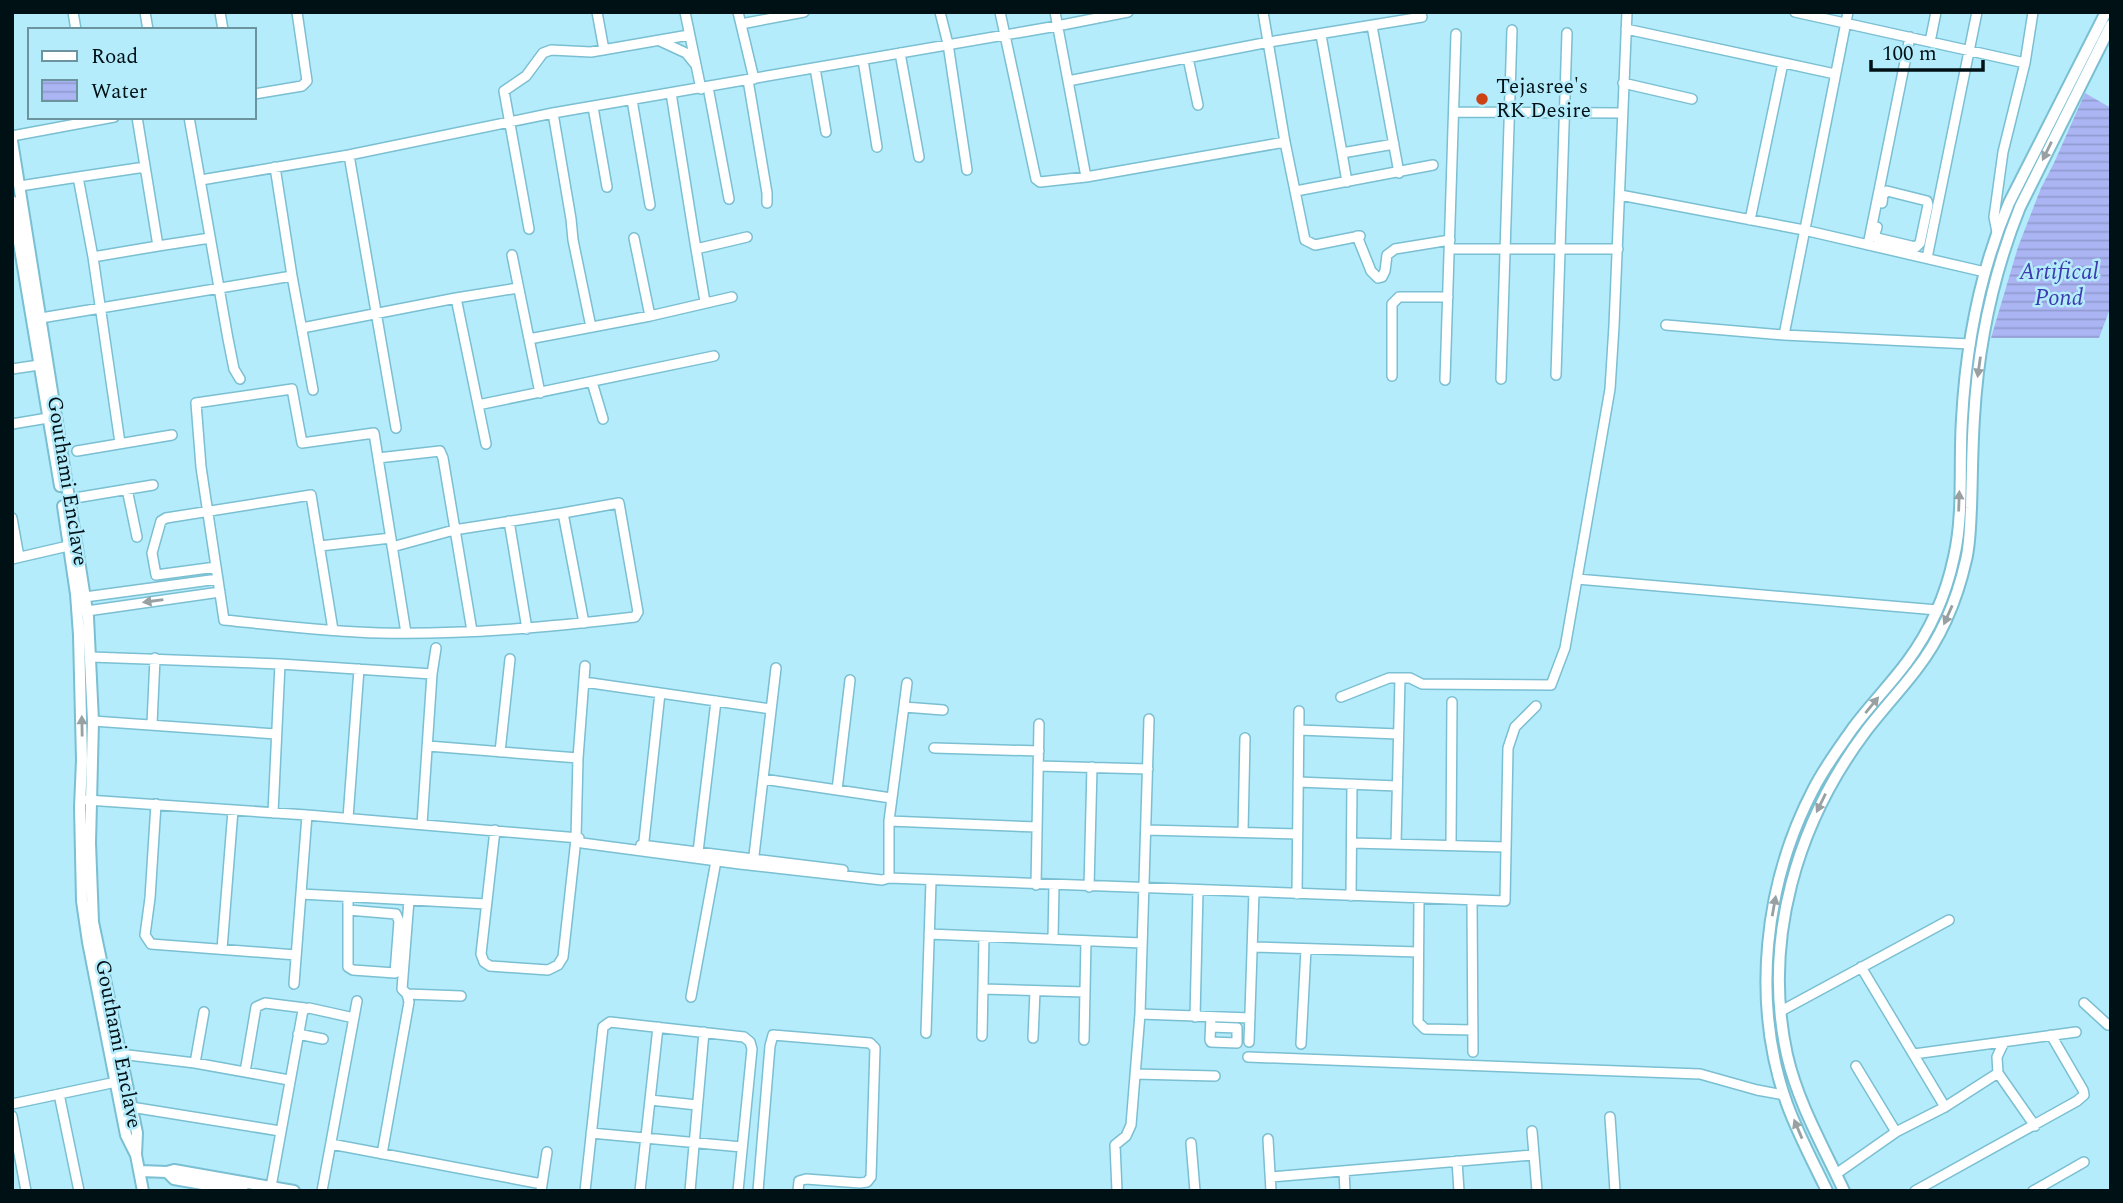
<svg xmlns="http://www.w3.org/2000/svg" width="2123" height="1203" font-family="Spectral,serif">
	<defs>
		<pattern id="water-rules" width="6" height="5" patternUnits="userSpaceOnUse" patternTransform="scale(1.75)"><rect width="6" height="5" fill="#abb5f4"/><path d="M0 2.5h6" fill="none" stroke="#919bd0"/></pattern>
	</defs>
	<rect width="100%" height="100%" fill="#b4ecfb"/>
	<path fill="url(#water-rules)" d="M2085 93 2111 108V306L2099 338H1991L2018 247 2041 188 2054 163Z"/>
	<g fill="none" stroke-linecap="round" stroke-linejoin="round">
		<g stroke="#7abfd2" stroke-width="12">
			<path id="minor" d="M73 12 76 30
				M145 12 148 30
				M220 12 223 30
				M597 12 604 50
				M685 12 701 89
				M738 12 754 79
				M940 12 948 44 967 170
				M1000 12 1036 179 1040 182 1086 177 1285 142
				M1055 12 1068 81 1269 42 1422 17
				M1263 12 1285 142 1305 240 1315 245 1360 236
				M1795 12 2025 63
				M741 24 804 12
				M1372 26 1399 173
				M1626 29 1835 74
				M1321 35 1342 153 1394 144
				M660 41 686 53 695 64
				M1930 42 1936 12
				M900 53 919 157
				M1188 58 1198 105
				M863 60 877 147
				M815 68 826 132
				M748 80 767 193V203
				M1068 81 1086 177
				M1623 83 1692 99
				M708 87 729 199
				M671 93 696 249
				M254 94 302 86 307 81 297 12
				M632 100 650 205
				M593 107 607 187
				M1455 112 1622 113
				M553 113 571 219 573 240 591 327
				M137 117 158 246 210 238
				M189 117 228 339 234 369 240 379
				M12 136 114 117
				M1342 153 1347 182
				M349 155 396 428
				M145 167 78 177 93 257 158 246
				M201 180 349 155 553 113 1057 26 1128 12
				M20 186 78 177
				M1296 191 1433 165
				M1620 195 1804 230 1985 272
				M1882 203 1883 195 1887 191 1927 201 1928 205 1920 243 1916 247 1911 246 1909 254
				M1750 220 1783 63
				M1877 227 1875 234 1877 238 1911 246
				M529 229 504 91 526 76 543 53 551 50 591 52 689 35
				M1997 232 1994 217 2003 152 2025 63 2033 12
				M1357 236 1371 271 1378 278 1382 277 1385 271 1387 255 1395 249 1450 240
				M634 238 650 316
				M1868 245 1910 37
				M1450 249H1618
				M512 255 540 393
				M93 257 120 443
				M1927 258 1977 12
				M292 276 313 390
				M456 298 478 405 714 356
				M705 302 696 249 747 237
				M41 318 292 276 275 167
				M1666 325 1784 335 1970 344
				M302 328 456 298 518 288
				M1784 335 1848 12
				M529 339 650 316 732 297
				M12 369 39 365
				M1556 375 1567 33
				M1392 376V304L1399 297H1448
				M1501 379 1512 30
				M1445 380 1456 34
				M592 382 603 419
				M478 405 486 444
				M12 424 48 418
				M77 451 172 435
				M378 458 440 451 443 458 472 631
				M127 489 137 537
				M69 499 153 485
				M12 518 19 557
				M509 521 527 629
				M320 546 391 538
				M392 547 454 530 563 513 584 623
				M12 559 68 546
				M216 567 156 575 152 553 161 521 166 518 311 495 333 630
				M1577 579 1937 610
				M85 597 218 579
				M87 611 220 592
				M406 633 374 433 302 443 292 389 196 403 201 467 224 620C275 625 327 632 379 633 464 635 550 627 635 617L638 612 619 503 563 513
				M91 657 280 664 432 674 422 824
				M432 674 436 648
				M584 682 771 709
				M1341 697 1389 678H1410L1422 684 1551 685 1565 648 1610 389 1614 326 1627 12
				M904 707 943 710
				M93 721 276 734
				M152 724 155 658
				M1299 730 1398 734
				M428 746 578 758
				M934 748 1039 751
				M500 752 510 659
				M1038 766 1148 769
				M763 779 891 798
				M1298 782 1397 786
				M837 790 850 680
				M87 800 307 815 579 838
				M156 804 150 898 145 935 151 944 296 955
				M273 813 280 664
				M348 818 359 669
				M889 821 1037 827
				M495 830 481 954 484 962 490 966 548 970 558 965 563 957 576 839 578 758 585 666
				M1146 830 1297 834
				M1243 832 1245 738
				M576 839 582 843 740 864 882 880 889 878 1505 901 1508 748 1515 727 1536 706
				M1352 843 1505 847
				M1396 844 1400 678
				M641 845 843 870
				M1451 845 1452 702
				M643 850 660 693
				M698 852 716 701
				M753 864 776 668
				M889 878V821L907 683
				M1036 885 1039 724
				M1089 887 1092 767
				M301 894 486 904
				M1297 894 1299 711
				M1351 896 1352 785
				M1419 898 1418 1022 1425 1029 1473 1030
				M1472 900 1473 1052
				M348 910 396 914 399 921 395 973 353 970 348 967V897
				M929 934 1142 943
				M1053 939 1054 886
				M1252 947 1418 952
				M222 949 233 810
				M1861 967 1945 1107
				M294 984 307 815
				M983 989 1085 992
				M407 994 461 996
				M691 997 716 861
				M2084 1003 2108 1025H2111
				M1781 1011 1949 920
				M1140 1014 1250 1018
				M1195 1017 1198 891
				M1211 1027 1237 1028V1043L1211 1042 1210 1040 1211 1017
				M926 1033 931 881
				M298 1034 323 1039
				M982 1036 984 937
				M1033 1038 1035 991
				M1084 1040 1086 941
				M1249 1042 1254 892
				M2004 1042 1997 1057 1998 1073 2035 1126
				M1301 1044 1306 949
				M120 1054 195 1063 289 1080
				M1914 1054 2076 1032
				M1248 1057 1700 1074 1757 1090 1784 1095
				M195 1063 204 1012
				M1856 1066 1896 1132
				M245 1072 256 1007 265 1003 305 1008
				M1135 1074 1215 1076
				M59 1094 79 1191
				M650 1100 697 1105
				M12 1104 116 1082
				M131 1107 280 1131
				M12 1116 26 1191
				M1610 1117 1615 1191
				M1532 1131 1537 1191
				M591 1133 742 1147
				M1268 1139 1271 1191
				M1191 1143 1195 1191
				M331 1144 542 1184
				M382 1154 409 1002 407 994 402 989 409 900
				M1457 1161 1459 1191
				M1344 1171 1345 1191
				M1836 1174 1896 1132 1945 1107 1998 1073
				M1271 1177 1533 1155
				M271 1187 303 1010 309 1008 354 1018
				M322 1191 357 1001
				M541 1191 547 1152
				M585 1191 603 1027 610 1022 744 1037 750 1042 752 1049 738 1191
				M640 1191 658 1027
				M690 1191 704 1032
				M758 1191 770 1046 773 1035 870 1043 875 1048 871 1177 867 1182 860 1183 806 1179 799 1181 798 1191
				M1117 1191 1115 1145 1126 1136 1131 1125 1140 1014 1149 719
				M1915 1191 2077 1101 2084 1095 2083 1090 2051 1035
				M2033 1191 2084 1162"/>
		</g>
		<g stroke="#7abfd2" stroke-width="14">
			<path id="tertiary" d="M12 141 88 617 93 721 90 843 93 922 137 1133 136 1155
				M12 201 60 486
				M63 506 76 594 79 635 82 760 80 807 82 901 88 942 126 1135 136 1155 143 1191
				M141 1171 167 1172 174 1170 294 1191
				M167 1172 174 1179 243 1191
				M1827 1191C1813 1162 1798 1134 1787 1104 1751 1003 1764 884 1813 790 1824 768 1839 748 1853 728 1870 705 1890 685 1907 662 1930 631 1946 595 1954 557 1964 514 1959 464 1962 419 1966 346 1980 271 2009 203L2106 12
				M1844 1191C1823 1146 1798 1103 1787 1055 1762 940 1797 823 1866 731 1882 710 1900 691 1916 670 1941 638 1957 600 1966 560 1970 544 1970 525 1971 508 1972 478 1972 448 1974 418 1978 346 1993 274 2020 207L2111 25"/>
		</g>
		<use href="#minor" stroke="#fff" stroke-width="9"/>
		<use href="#tertiary" stroke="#fff" stroke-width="10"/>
	</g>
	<defs><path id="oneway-solid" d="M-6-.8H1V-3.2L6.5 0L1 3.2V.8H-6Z" transform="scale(1.75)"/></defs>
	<g fill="#99a0a2">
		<use href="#oneway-solid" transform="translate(2047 151) rotate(116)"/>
		<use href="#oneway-solid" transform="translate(1979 367) rotate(98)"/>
		<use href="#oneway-solid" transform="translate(1959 501) rotate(-88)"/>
		<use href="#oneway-solid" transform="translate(153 601) rotate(172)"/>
		<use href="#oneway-solid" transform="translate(1948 615) rotate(114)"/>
		<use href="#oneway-solid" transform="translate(1872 705) rotate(-51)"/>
		<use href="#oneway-solid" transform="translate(82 726) rotate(-91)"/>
		<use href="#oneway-solid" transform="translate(1821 803) rotate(116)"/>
		<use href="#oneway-solid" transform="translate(1774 906) rotate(-80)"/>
		<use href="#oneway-solid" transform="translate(1798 1129) rotate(-113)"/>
	</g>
	<circle fill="#cb4314" stroke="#b4ecfb" stroke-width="2.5" cx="1482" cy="99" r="7"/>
	<g text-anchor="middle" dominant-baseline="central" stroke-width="5" stroke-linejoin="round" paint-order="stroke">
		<g font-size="21" fill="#001116" stroke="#b4ecfb" text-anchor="start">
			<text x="1496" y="87">Tejasree's<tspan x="1496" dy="24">RK Desire</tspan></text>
		</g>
		<g font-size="21" fill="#001116" stroke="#b4ecfb">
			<text transform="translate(67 481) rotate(81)">Gouthami Enclave</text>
			<text transform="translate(118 1044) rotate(79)">Gouthami Enclave</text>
		</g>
		<g font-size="23" font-style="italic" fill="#3e3aaf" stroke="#b4ecfb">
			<text x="2059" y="272">Artifical<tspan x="2059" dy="26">Pond</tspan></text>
		</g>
	</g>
	<rect width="2123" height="1203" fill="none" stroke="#001116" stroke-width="28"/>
	<rect x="28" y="28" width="228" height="91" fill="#b4ecfb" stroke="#6c949f" stroke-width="2"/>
	<rect x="42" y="51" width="35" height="10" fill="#ffffff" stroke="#6c949f" stroke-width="2"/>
	<text x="91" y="63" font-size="21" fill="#001116">Road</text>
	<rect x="42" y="80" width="35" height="21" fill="url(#water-rules)" stroke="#6c949f" stroke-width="2"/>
	<text x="91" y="98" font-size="21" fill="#001116">Water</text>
	<path d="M1871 60v10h112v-10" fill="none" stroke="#001116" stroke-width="3.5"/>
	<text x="1882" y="60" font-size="21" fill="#001116" stroke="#b4ecfb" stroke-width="5" paint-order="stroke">100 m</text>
</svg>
